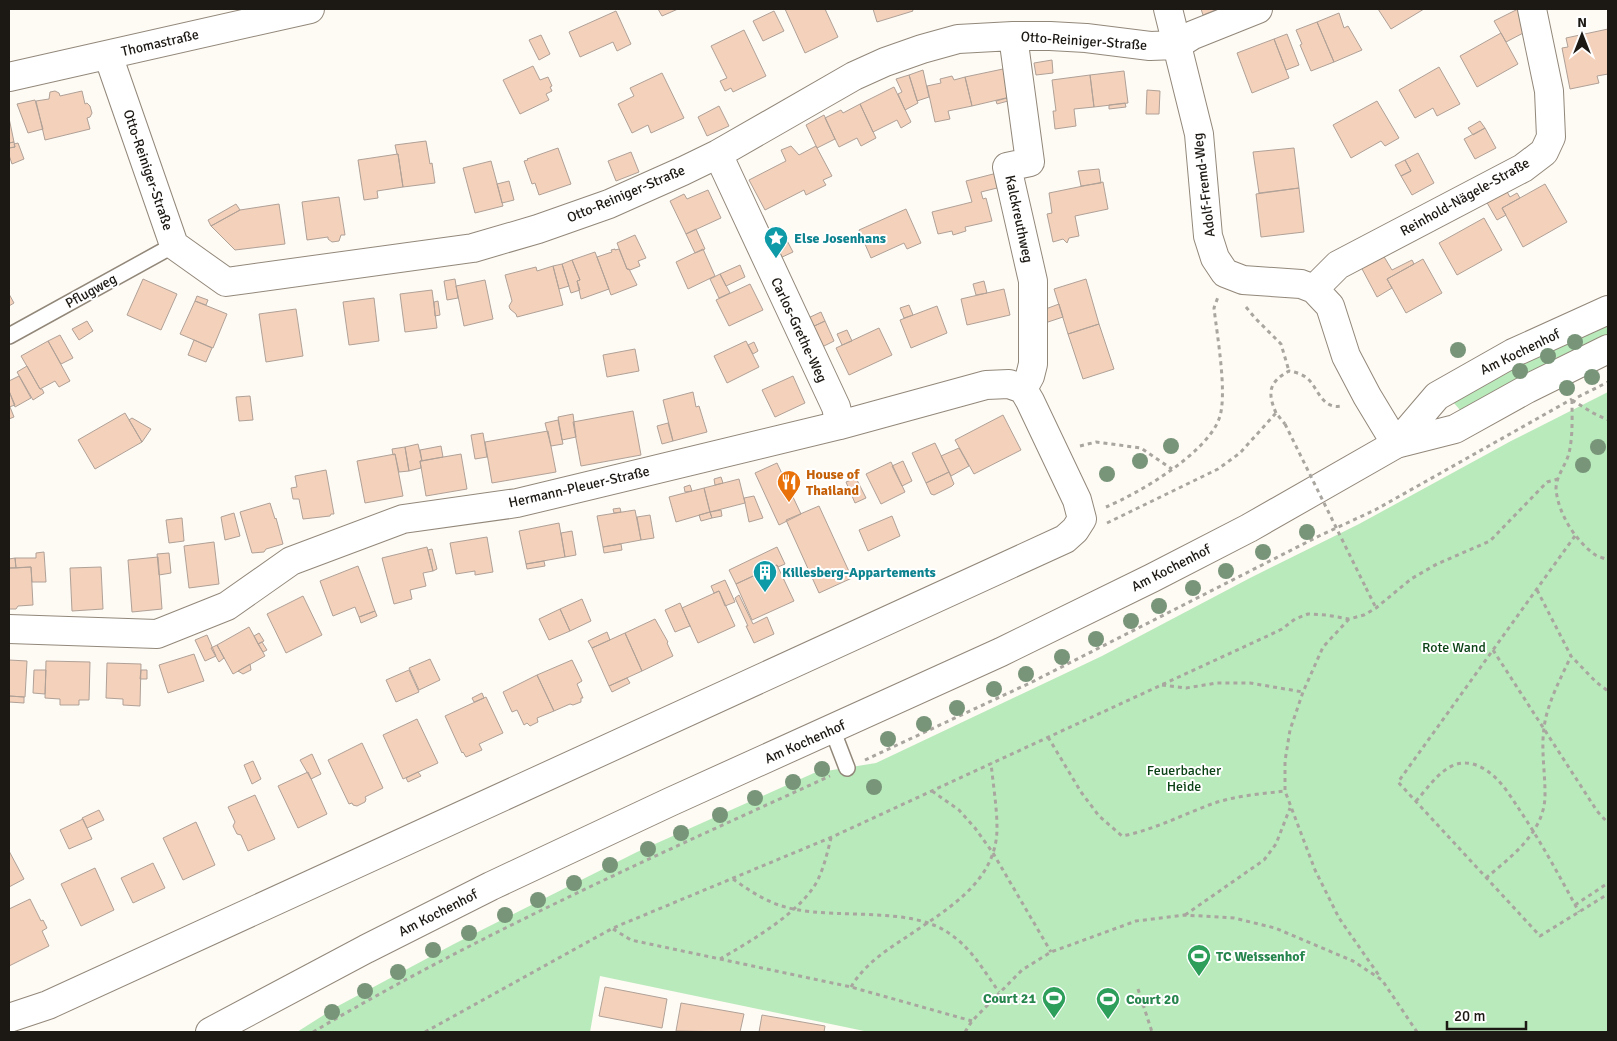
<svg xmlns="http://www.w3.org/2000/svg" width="1617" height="1041" font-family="Signika,sans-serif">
	<rect width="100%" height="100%" fill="#fefaf4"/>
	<path fill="#b9eabb" d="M1608 321V334L1460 410 1453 402 1565 341Z
		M1608 392V1032H869L600 976 590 1032H297L338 1006 454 944 637 852 814 773 876 763 1102 656 1250 578 1359 524 1511 441Z"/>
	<path fill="#f4d1bb" stroke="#b0a197" d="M658 9H678L662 16Z
		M785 9H825L838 37 805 53Z
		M873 9H912L913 11 877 22Z
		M1201 9H1218L1203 15Z
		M1378 9H1424L1391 29Z
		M1518 9H1523L1527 31 1506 42 1494 21Z
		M616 11 631 44 617 51 613 42 580 57 569 32Z
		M774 11 784 31 763 41 753 21Z
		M1339 13 1344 28 1348 26 1362 50 1334 62 1317 22Z
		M1317 22 1334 62 1311 71 1300 45 1302 44 1296 30Z
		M1608 29V74L1597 76 1599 83 1570 89 1562 48 1568 47 1566 38Z
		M744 30 766 76 733 92 731 88 725 91 720 81 727 78 711 46Z
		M1501 33 1518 64 1477 87 1460 56Z
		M1287 34 1299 65 1286 70 1274 39Z
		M541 35 550 54 539 60 529 40Z
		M1274 39 1289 78 1252 93 1237 53Z
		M1052 60 1053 73 1036 75 1034 63Z
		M533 66 540 80 548 77 552 86 550 87 552 91 546 94 549 100 520 114 503 80Z
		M1439 67 1460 104 1437 116 1433 108 1415 118 1399 90Z
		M1003 69 1010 97 972 106 965 77Z
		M923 70 929 97 917 101 909 75Z
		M1124 71 1128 103 1094 107 1090 75Z
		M662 73 684 118 651 133 648 125 632 133 618 104 634 96 630 88Z
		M909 75 918 103 905 110 898 94 902 92 896 79Z
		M1090 75 1094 107 1074 109 1076 126 1055 129 1053 111H1056L1052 80Z
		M952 76 954 80 965 77 972 106 948 111 950 119 935 122 927 86 941 83 940 79Z
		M894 87 911 122 901 128 897 120 873 132 860 104Z
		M1147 90 1160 91 1159 114H1146Z
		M55 91 59 93 60 96 82 91 85 104 87 103 90 106 92 113 90 117 87 118 90 129 45 140 36 101 49 99 50 92Z
		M1007 98 1008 101 997 104 996 101Z
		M35 100 43 129 28 133 17 104Z
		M1377 101 1399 138 1385 146 1381 141 1351 158 1333 125Z
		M1125 103 1126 107 1109 109V105Z
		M860 104 876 138 861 146 857 138 839 147 825 118 841 110 843 113Z
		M719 106 729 126 707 136 698 117Z
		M824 115 835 139 817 148 806 125Z
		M9 118 14 142 9 143Z
		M1480 121 1485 128 1473 135 1468 128Z
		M1485 128 1496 148 1475 159 1464 139Z
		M426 141 430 164 432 163 435 183 403 187 398 154H397L395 145Z
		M14 142 15 147 9 148V143Z
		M18 143 24 159 12 164 9 155V148L15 147 14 144Z
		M791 146 799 155 816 146 832 176 823 180 826 185 806 195 804 190 765 210 749 180 786 161 781 150Z
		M558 148 571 184 539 195 535 183 532 184 524 161 528 160 527 159Z
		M1294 148 1299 188 1259 193 1253 152Z
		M631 152 639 172 616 181 608 161Z
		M1418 153 1434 183 1412 195 1401 176 1411 171 1405 160Z
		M398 154 403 187 377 191 378 198 364 200 358 160Z
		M1405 160 1411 171 1401 176 1395 165Z
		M491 161 503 206 475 213 463 168Z
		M1099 169 1101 183 1081 186 1078 171Z
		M997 173 1001 187 981 192 983 199 986 198 992 221 965 227 966 231 953 235 952 231 938 234 932 212 972 202 966 181Z
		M509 181 514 200 502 203 497 184Z
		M1103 182 1108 209 1075 216 1079 236 1069 238 1067 243 1063 239 1053 242 1047 214 1052 213 1049 193Z
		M1502 183 1510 197 1517 193 1520 198 1502 208 1506 215 1497 220 1482 194Z
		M1545 184 1567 222 1523 247 1502 208Z
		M1299 188 1304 232 1261 237 1256 194Z
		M708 190 721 218 686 234 670 201 684 194 687 199Z
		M339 197 345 235H341L339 241 332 242 328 239V237L307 240 302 202Z
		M236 204 240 210 211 226 208 220Z
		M279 204 285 244 235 250 211 226 240 210Z
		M906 209 921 243 907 249 904 243 871 258 859 230Z
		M1484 218 1502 250 1457 275 1439 243Z
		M696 229 705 249 695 253 686 234Z
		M782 231 793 252 778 259 767 238Z
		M635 235 646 258 638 261 640 266 630 270 627 269 617 243Z
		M615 249V250L619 249 627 269H629L637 285 611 295 597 257 612 252 611 250Z
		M703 249 715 276 688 289 676 262Z
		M595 252 609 289 581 299 577 281 580 280 572 260Z
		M1383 255 1392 270 1412 260 1414 264 1387 279 1392 288 1377 297 1361 267Z
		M1423 259 1442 293 1406 313 1387 279Z
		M572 260 580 280 577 281 580 290 571 293 562 264Z
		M562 264 569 286 559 289 553 266Z
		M740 265 745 277 726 286 720 274Z
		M553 266 563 305 517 317 516 314 510 309 509 306 512 301 505 275 536 267 537 271Z
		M720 274 730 293 719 298 710 279Z
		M143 279 177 294 161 330 127 315Z
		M455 279 458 298 447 300 444 281Z
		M1086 279 1099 324 1068 334 1054 289Z
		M485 280 493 319 464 326 456 286Z
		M984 281 987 293 976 295 973 284Z
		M750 284 763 310 729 326 716 300Z
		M1004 289 1010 315 967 325 961 299Z
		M432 290 437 328 405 332 400 294Z
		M9 294 14 303 9 306Z
		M197 296 208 300 206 305 195 301Z
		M374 298 379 341 349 345 343 302Z
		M195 301 227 314 213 348 180 334Z
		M438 301 440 315 435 316 434 302Z
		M1059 304 1063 317 1045 323 1043 310Z
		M909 305 913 315 904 318 900 308Z
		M937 306 947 333 911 348 900 320Z
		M296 309 303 356 266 362 259 314Z
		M821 312 825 321 810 328 806 319Z
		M87 321 93 331 79 340 72 329Z
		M825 321 834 341 820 348 810 328Z
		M1099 324 1114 369 1083 379 1068 334Z
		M879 328 892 355 849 375 836 348Z
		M847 330 852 341 842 345 837 334Z
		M60 335 73 358 61 364 48 341Z
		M194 340 212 348 206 362 188 355Z
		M48 341 70 381 59 387 55 381 40 389 21 356Z
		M746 341 759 367 727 383 714 356Z
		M754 342 758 351 753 354 748 345Z
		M635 349 639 371 607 377 603 355Z
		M27 366 40 389H42L44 393 33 400 17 372Z
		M19 376 31 398 15 407 9 391V381Z
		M793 376 805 403 775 417 762 390Z
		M9 391 15 405 9 407Z
		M693 392 696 407 699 406 707 432 673 441 663 400Z
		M250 396 253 420 239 421 236 397Z
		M9 407H10L14 417 9 419Z
		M633 411 641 455 581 466 573 422Z
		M125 413 142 442 95 469 78 440Z
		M573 414 576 437 562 440 558 417Z
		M1003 415 1021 450 974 474 955 440Z
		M132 418 151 429 142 442 129 420Z
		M558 420 563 444 551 446 545 423Z
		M668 423 673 441 662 444 657 426Z
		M548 431 556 472 492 483 485 442Z
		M483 433 487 457 475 459 471 435Z
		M935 443 949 472 926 483 912 453Z
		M418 444 422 461H420L421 468 409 471 405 447Z
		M441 446 443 457 422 461 420 450Z
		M405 447 409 471 399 472 395 454 393 455 392 449Z
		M959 448 969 466 951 476 941 456Z
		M395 454 403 496 365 503 357 461Z
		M461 454 467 489 426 496 420 461Z
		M903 461 912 481 902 486 892 466Z
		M891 462 905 492 881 504 866 474Z
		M777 463 801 514 779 525 755 473Z
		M326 470 334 514H331L330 516 303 519 299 499H293L291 488 297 487 295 476Z
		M949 472 954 484 952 486 934 495 931 494 926 483Z
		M721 477 723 483 715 485 714 479Z
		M856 478 866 498 855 503 846 482Z
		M739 479 745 503 710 512 704 488Z
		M690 485 692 491 685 492 684 487Z
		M704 488 710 512 676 522 669 497Z
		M754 496 763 518 749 522 744 498Z
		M270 503 275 519 276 518 283 544 266 549 264 552 252 553 240 512Z
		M819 506 852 578 819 593 786 520Z
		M620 508 621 512 614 513 613 509Z
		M635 510 641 540 603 547 597 516Z
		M721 510 722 516 712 518 710 512Z
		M710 512 712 518 701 521 699 515Z
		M234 513 240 536 225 540 221 517Z
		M650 515 654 538 641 540 637 517Z
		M892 516 900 536 868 551 859 530Z
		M182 518 184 541 169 543 166 520Z
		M559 523 565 557 526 564 519 531Z
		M572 531 576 555 565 557 561 533Z
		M487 537 493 572 475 575V571L456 574 450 543Z
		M214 542 219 584 189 588 184 546Z
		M621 544 622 550 604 553 603 547Z
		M427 547 433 571 423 573 426 586 410 590 412 599 394 604 382 558Z
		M777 547 785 564 778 567 777 565 736 584 729 570Z
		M432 549 437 569 433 571 428 550Z
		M44 552 46 582H32L31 567 16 568 15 558H36V553Z
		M169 553 171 573 159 575 157 554Z
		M158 557 162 609 132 612 128 560Z
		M15 558 16 568H9V559Z
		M544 561 545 566 527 569 526 564Z
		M777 565 794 601 752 620 736 584Z
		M358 566 375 611 359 617 355 607 333 616 320 581Z
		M31 567 33 605 18 606 16 609H9V568Z
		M101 567 103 609 72 611 70 568Z
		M725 580 735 602 725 606 719 591 714 593 711 586Z
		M719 591 735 626 698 643 682 608Z
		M739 595 753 624 767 617 774 634 754 643 746 626H748L735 598Z
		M303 596 322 635 286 653 267 614Z
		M582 599 591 621 570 631 560 609Z
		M680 603 690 626 675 632 665 610Z
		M560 609 570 631 549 640 539 619Z
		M375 611 377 616 361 623 359 617Z
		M655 619 668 642 667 643 673 656 642 671 625 633Z
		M249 627 265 656 233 674 217 645Z
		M607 632 610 640 592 648 588 641Z
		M259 633 264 641 258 644 254 636Z
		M625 633 642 671 609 686 592 648Z
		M207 635 216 656 205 661 195 640Z
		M262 642 267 650 263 652 258 644Z
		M217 645 224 658 219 662 211 648Z
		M194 654 204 681 168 693 159 665Z
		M430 659 440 680 419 690 409 668Z
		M9 660 27 661 25 697 9 696Z
		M572 660 582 681 577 684 583 698H581V702L573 705 570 704 554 711 537 675Z
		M46 661 90 662 89 700H79V705H60V699L45 698Z
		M107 663 141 664 140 706 123 705V699L106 698Z
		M250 664 251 670 243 674 238 671Z
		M34 670H46L45 694 33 693Z
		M141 670H147V679H140Z
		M409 670 419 692 396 702 386 680Z
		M537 675 554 711 537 718 538 722 530 726 527 723 524 725 517 710 512 712 503 692Z
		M627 678 630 683 612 692 609 686Z
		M482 693 484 698 474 702 472 698Z
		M9 696 24 697V703L9 702Z
		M486 697 503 733 479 744 482 750 466 757 463 752 462 753 445 716Z
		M417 719 438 763 403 779 383 735Z
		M362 743 383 788 365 797 366 799 365 802 357 806 353 805 352 803 349 804 328 760Z
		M312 754 321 774 311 779 300 760Z
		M253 761 261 779 252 784 244 765Z
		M308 772 327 814 298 828 278 786Z
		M418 772 421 776 408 782 406 778Z
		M255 795 275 839 248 851 241 835 237 834 233 826 235 822 228 807Z
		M99 810 104 820 87 828 82 818Z
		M83 819 92 839 69 849 60 830Z
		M196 822 215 865 183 880 163 838Z
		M9 851 24 879 9 887Z
		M153 863 165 888 133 903 121 878Z
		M95 868 114 910 81 926 61 884Z
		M30 899 41 921 43 920 47 928 42 931 49 946 9 966V909Z
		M605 987 667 999 662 1028 599 1016Z
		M681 1003 744 1014 740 1032 676 1031Z
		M762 1015 825 1026 824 1032H759Z"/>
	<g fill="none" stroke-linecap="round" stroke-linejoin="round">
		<g stroke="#92887a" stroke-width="18">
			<path id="lane" d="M9 336 174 245
				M832 729 847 768"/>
		</g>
		<g stroke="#92887a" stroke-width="30">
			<path id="street" d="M1168 9 1199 134 1208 236 1215 258 1225 273 1243 280 1301 284 1314 289 1330 306 1346 356 1367 396 1396 444
				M1013 36 1030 162 1007 167 1033 281V364L1030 376 1023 389
				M108 55 174 245 226 282 473 248 538 229 609 204 683 171 718 154 854 76 885 62 922 49 958 39 1013 36H1050L1086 38 1150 46 1177 45 1193 35 1258 9
				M9 77 310 9
				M718 154 836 407 840 425
				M1314 289 1338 265 1523 168 1544 152 1551 137 1549 91 1532 9
				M9 629 157 634 227 606 291 561 403 519 517 503 840 425 986 385 1009 384 1023 389 1030 401 1077 500 1082 519 1075 530 1065 539 48 1005 9 1018"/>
		</g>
		<g stroke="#92887a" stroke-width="30">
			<path id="secondary" d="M1396 444 1437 396 1513 353 1608 310
				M210 1032 366 949 491 886 670 802 1001 652 1152 578 1249 528 1396 444 1455 429 1527 389 1608 349"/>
		</g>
		<path stroke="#a9a59f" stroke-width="3" stroke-dasharray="4 4" stroke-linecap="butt" d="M1246 307 1255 318 1281 344 1289 371
			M1578 397 1608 382
			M1572 400C1572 417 1573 436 1569 453 1566 465 1556 476 1556 489 1558 513 1575 540 1594 554 1598 557 1604 558 1608 560
			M1572 400 1593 413 1608 420
			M1276 413C1267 392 1269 382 1289 371 1295 372 1302 374 1307 378 1318 387 1321 410 1342 406
			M1080 446 1096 442 1141 448 1172 469
			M1106 507C1139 493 1206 454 1219 419 1228 396 1217 335 1214 308L1218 297
			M1107 523 1218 469 1240 453 1276 413 1285 424
			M1575 536 1398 782 1540 936 1608 894
			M1366 588 1376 608
			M1537 590 1571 656 1596 682 1608 691
			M1349 619 1323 647 1303 692 1290 730 1285 761V791L1315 870 1339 918 1380 977
			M1493 650 1597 811 1608 823
			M1162 685 1186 688 1217 683H1250L1303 692
			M1048 737 1081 792 1099 816 1122 836C1153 830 1180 816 1209 805 1232 796 1260 794 1285 791
			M865 760 1032 682 1319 536 1375 510 1572 399
			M932 791 959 810 975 828 993 853 1051 952
			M1416 801C1429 787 1444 762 1466 763 1474 763 1484 768 1490 773 1502 782 1511 797 1519 809 1541 842 1560 877 1579 912
			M1486 878C1512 856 1546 831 1545 793 1545 771 1541 750 1544 728 1547 703 1561 678 1571 656
			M733 879C751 892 771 905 794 909 839 919 912 906 950 934 972 949 984 971 999 992
			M1575 905 1608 883
			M1185 915 1264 860 1276 844 1290 808
			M613 929 631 940 851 987 972 1021
			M720 959C751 941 807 909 820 875 825 863 828 850 831 838
			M851 987C864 965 885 951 905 938 944 911 997 883 997 828 997 807 993 784 991 763
			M1138 989 1152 1032
			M313 1032C479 934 655 856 830 776
			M425 1032 613 928 832 837 1261 639 1282 629 1295 619 1308 614 1326 615 1349 619 1364 615 1376 608 1411 579 1437 564 1490 541 1547 482 1558 479
			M965 1032 972 1021 1022 970 1051 952 1136 921 1184 915 1234 918 1275 928 1353 961 1382 980 1417 1032"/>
		<use href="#lane" stroke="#fff" stroke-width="15"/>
		<use href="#street" stroke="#fff" stroke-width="28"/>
		<use href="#secondary" stroke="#fff" stroke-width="28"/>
		<path stroke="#a9a59f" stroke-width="3" stroke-dasharray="4 4" stroke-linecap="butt" d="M1285 424 1366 588"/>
	</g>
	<g fill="#789579">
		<circle cx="1575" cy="342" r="8"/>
		<circle cx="1458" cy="350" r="8"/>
		<circle cx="1548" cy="356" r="8"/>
		<circle cx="1520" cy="371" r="8"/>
		<circle cx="1592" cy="377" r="8"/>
		<circle cx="1567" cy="388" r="8"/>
		<circle cx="1171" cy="446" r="8"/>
		<circle cx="1598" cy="447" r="8"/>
		<circle cx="1140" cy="461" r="8"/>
		<circle cx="1583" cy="465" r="8"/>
		<circle cx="1107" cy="474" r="8"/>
		<circle cx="1307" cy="532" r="8"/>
		<circle cx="1263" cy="552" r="8"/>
		<circle cx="1226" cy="571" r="8"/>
		<circle cx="1193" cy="588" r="8"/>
		<circle cx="1159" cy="606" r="8"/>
		<circle cx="1131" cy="621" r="8"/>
		<circle cx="1096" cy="639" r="8"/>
		<circle cx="1062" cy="657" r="8"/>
		<circle cx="1026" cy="674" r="8"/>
		<circle cx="994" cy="689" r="8"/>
		<circle cx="957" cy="708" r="8"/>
		<circle cx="924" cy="724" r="8"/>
		<circle cx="888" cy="739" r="8"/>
		<circle cx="822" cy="769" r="8"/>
		<circle cx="793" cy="782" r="8"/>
		<circle cx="874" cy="787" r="8"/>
		<circle cx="755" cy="798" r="8"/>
		<circle cx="720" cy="815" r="8"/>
		<circle cx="681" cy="833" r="8"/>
		<circle cx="648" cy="849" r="8"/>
		<circle cx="610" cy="865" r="8"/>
		<circle cx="574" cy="883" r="8"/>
		<circle cx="538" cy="900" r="8"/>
		<circle cx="505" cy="915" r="8"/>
		<circle cx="469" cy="933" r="8"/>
		<circle cx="433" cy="950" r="8"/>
		<circle cx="398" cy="972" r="8"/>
		<circle cx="365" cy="991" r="8"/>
		<circle cx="332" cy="1012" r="8"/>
	</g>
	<defs>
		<g id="sight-pin" transform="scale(1.25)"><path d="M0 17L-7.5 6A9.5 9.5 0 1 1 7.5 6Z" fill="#0f9aa8" stroke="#fff"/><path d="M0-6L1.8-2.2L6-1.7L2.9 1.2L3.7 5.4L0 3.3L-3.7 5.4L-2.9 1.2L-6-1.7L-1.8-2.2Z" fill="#fff"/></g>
		<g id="restaurant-pin" transform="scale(1.25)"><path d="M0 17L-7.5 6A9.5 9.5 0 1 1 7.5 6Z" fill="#e8710a" stroke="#fff"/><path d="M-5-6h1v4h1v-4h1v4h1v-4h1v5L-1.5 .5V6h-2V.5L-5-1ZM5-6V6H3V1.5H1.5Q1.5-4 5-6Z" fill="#fff"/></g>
		<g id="building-pin" transform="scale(1.25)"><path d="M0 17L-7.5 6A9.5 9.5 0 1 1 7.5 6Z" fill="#0f9aa8" stroke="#fff"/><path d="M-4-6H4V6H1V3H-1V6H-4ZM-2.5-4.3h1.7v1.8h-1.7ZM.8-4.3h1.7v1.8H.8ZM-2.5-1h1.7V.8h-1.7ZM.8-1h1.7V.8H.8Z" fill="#fff"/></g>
		<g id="stadium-pin" transform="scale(1.25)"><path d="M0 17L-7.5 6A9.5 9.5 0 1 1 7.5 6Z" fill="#2e9e5b" stroke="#fff"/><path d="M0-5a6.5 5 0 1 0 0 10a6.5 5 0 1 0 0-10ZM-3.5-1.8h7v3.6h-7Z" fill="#fff"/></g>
	</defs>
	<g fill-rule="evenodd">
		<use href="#sight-pin" x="776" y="238"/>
		<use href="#restaurant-pin" x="789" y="482"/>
		<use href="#building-pin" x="765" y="572"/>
		<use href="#stadium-pin" x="1199" y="956"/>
		<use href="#stadium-pin" x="1054" y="998"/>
		<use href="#stadium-pin" x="1108" y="999"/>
	</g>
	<g text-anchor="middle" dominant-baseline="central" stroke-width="4" stroke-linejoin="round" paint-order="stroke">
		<g font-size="14" fill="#1c1813" stroke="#fff">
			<text transform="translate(1084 41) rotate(4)">Otto-Reiniger-Straße</text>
			<text transform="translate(160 43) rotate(-13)">Thomastraße</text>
			<text transform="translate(148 170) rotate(71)">Otto-Reiniger-Straße</text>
			<text transform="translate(1204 185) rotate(-97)">Adolf-Fremd-Weg</text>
			<text transform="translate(626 194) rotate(-23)">Otto-Reiniger-Straße</text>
			<text transform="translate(1465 197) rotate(-29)">Reinhold-Nägele-Straße</text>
			<text transform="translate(1019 219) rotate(78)">Kalckreuthweg</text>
			<text transform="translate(91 291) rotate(-29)">Pflugweg</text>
			<text transform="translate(799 330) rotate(65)">Carlos-Grethe-Weg</text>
			<text transform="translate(1520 352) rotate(-26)">Am Kochenhof</text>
			<text transform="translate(579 487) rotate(-13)">Hermann-Pleuer-Straße</text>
			<text transform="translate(1171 568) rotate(-27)">Am Kochenhof</text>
			<text transform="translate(805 742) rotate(-24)">Am Kochenhof</text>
			<text transform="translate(438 913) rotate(-27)">Am Kochenhof</text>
		</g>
		<g font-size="14" font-weight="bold" fill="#0d838f" stroke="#fff" text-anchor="start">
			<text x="794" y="238">Else Josenhans</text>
			<text x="782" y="572">Killesberg-Appartements</text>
		</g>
		<g font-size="14" font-weight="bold" fill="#c56008" stroke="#fff" text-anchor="start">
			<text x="806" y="474">House of<tspan x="806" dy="16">Thailand</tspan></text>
		</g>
		<g font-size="14" fill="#0b4215" stroke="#fff">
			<text x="1454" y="647">Rote Wand</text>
			<text x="1184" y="770">Feuerbacher<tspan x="1184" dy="16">Heide</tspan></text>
		</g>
		<g font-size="14" font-weight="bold" fill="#27864d" stroke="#fff" text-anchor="start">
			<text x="1216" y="956">TC Weissenhof</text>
			<text x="1036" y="998" text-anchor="end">Court 21</text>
			<text x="1126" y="999">Court 20</text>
		</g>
	</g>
	<rect width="1617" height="1041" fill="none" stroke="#1c1813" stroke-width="20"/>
	<g transform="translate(1582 35)" stroke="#ffffff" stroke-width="4" paint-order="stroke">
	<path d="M0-4L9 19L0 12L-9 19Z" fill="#1c1813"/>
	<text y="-8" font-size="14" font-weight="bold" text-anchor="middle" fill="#1c1813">N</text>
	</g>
	<path d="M1447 1021v8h79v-8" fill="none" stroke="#1c1813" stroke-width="2.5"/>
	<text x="1454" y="1021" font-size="15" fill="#1c1813" stroke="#ffffff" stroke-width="4" paint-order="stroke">20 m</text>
</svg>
